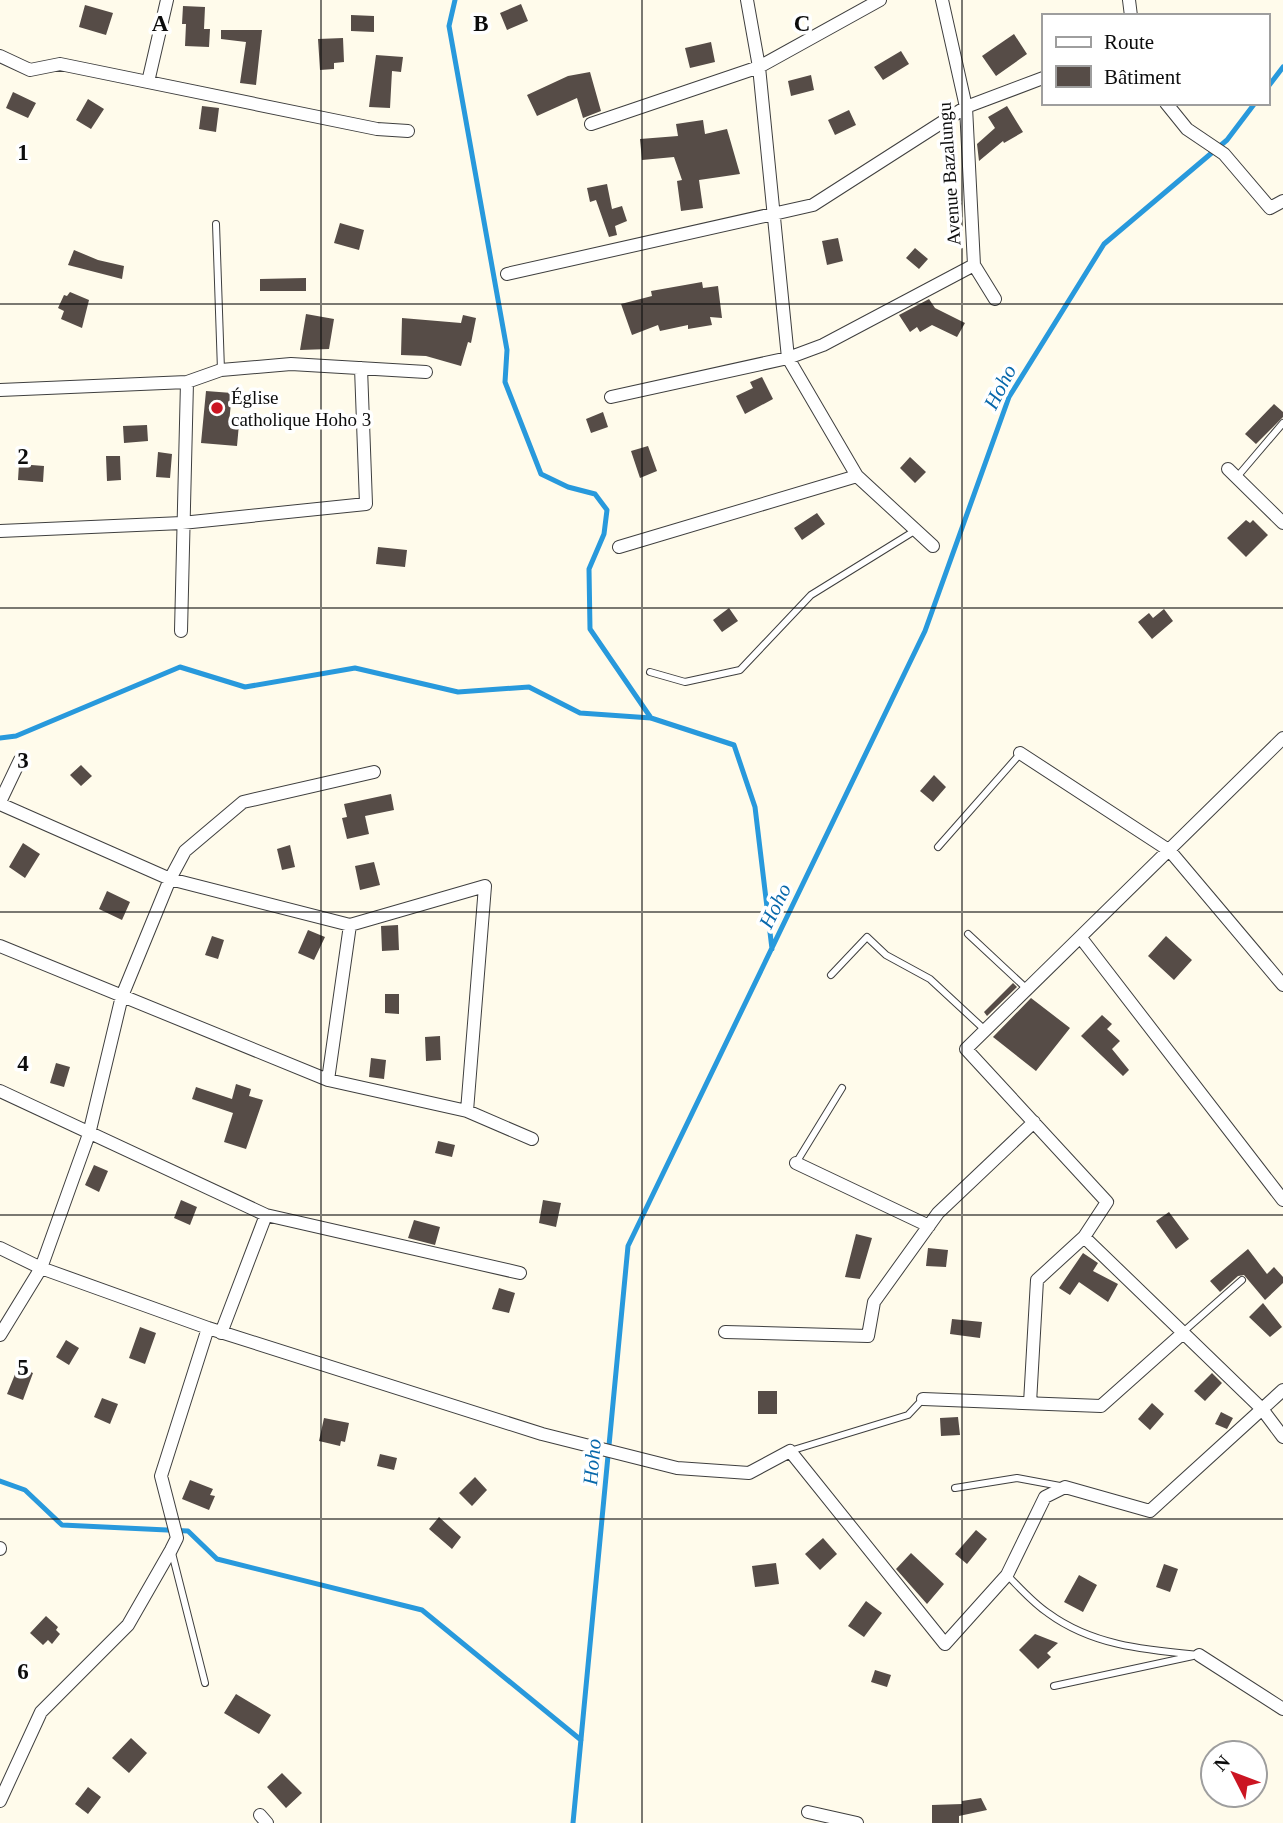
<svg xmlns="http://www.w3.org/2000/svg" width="1283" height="1823" font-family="'Times New Roman',serif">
	<rect width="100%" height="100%" fill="#fffbeb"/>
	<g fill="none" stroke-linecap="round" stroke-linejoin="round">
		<path stroke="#2899dc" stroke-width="5" d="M455 0 449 26 507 350 505 382 541 474 568 487 595 494 607 510 604 534 589 569 590 629 651 718
			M1267 88 1283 67
			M0 738 16 736 180 667 245 687 355 668 458 692 529 687 580 713 651 718 734 745 755 807 772 949
			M0 1481 25 1490 62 1525 188 1531 217 1559 422 1610 581 1740
			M573 1823 628 1246 925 631 1009 397 1104 244 1227 140 1255 103"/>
	</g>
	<path fill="#564c47" d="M521 4 528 21 507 30 500 13Z
		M85 5 113 13 106 35 79 27Z
		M183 6 205 7 204 29H210L209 47 185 46 186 24H182Z
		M351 15 374 16V32L351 31Z
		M221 30H262L256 85 240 83 246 42 221 39Z
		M1014 34 1027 54 996 76 982 56Z
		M343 38 344 62 334 63V69L320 70 318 39Z
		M711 42 715 62 690 68 685 48Z
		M901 51 909 64 883 80 874 67Z
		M376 55 403 57 401 72 392 71 390 108 369 107Z
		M590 72 601 111 583 118 577 98 537 116 527 95 568 76Z
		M811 75 814 90 791 96 788 81Z
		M13 92 36 103 28 118 6 108Z
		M88 99 104 109 91 129 76 120Z
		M202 106 219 108 216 132 199 129Z
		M1007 106 1023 132 1004 143 1003 141 979 161 977 144 995 128 988 117Z
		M849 110 856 125 835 135 828 120Z
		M703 120 705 134 727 129 740 174 699 180 703 208 681 211 677 181 682 180 674 157 642 160 640 139 678 136 676 124Z
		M607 184 612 209 622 206 627 221 615 226 617 235 609 237 596 200 590 202 587 188Z
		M340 223 364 230 359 250 334 243Z
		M838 238 843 261 827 265 822 241Z
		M915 248 928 259 919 269 906 258Z
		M74 250 98 260 124 266 122 279 68 265Z
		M306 278V291H260V279Z
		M702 282 703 288 718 286 722 318 710 317 712 325 688 329V325L660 331 658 325 632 335 621 304 652 296 651 291Z
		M70 292 89 300 82 328 61 319 64 311 58 308 64 295 67 296Z
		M929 299 935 308 965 323 957 337 932 325 920 332 917 327 910 332 899 315Z
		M306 314 334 319 329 349 300 350Z
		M463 315 476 318 471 343 468 342 461 366 426 356 401 355 402 318 461 323Z
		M762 377 773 399 745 414 736 396 753 388 750 382Z
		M206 391 232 393 229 423 239 424 237 446 201 443Z
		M1274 404 1283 412V417L1256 444 1245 434Z
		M603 412 608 427 591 433 586 419Z
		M147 425 148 441 124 443 123 426Z
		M648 446 657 471 640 478 631 451Z
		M158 452 172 454 170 478 156 477Z
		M106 456H120L121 480 107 481Z
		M910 457 926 472 915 483 900 468Z
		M19 464 44 466 43 482 18 480Z
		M817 513 825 524 802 540 794 528Z
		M1246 520 1250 523 1253 520 1268 535 1246 557 1227 538Z
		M378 547 407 550 405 567 376 564Z
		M729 608 738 621 722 632 713 620Z
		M1164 609 1173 621 1152 639 1138 622 1149 613 1153 618Z
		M81 765 92 776 81 786 70 775Z
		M934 775 946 787 933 802 920 791Z
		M391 794 394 810 365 816 369 834 347 839 342 818 347 817 344 804Z
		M23 843 40 854 25 878 9 867Z
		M290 845 295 867 282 870 277 849Z
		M374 862 380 885 360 890 355 866Z
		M107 891 130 902 122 920 99 909Z
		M398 925 399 950 382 951 381 926Z
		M308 930 325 937 314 960 298 953Z
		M212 936 224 940 218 959 205 955Z
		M1166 936 1192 960 1174 980 1148 956Z
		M1013 983 1017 987 987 1016 984 1012Z
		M385 994H399V1014L385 1013Z
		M1031 998 1070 1028 1036 1071 993 1037Z
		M1102 1015 1112 1024 1107 1029 1120 1041 1112 1049 1129 1070 1123 1076 1081 1036Z
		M440 1036 441 1060 426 1061 425 1037Z
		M371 1058 386 1060 384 1079 369 1077Z
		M56 1063 70 1067 64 1087 50 1083Z
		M236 1084 251 1089 249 1096 263 1100 246 1149 224 1142 233 1113 192 1099 196 1087 232 1099Z
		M438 1141 455 1145 452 1157 435 1153Z
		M94 1165 108 1171 99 1192 85 1185Z
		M181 1200 197 1207 190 1225 174 1218Z
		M543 1200 561 1203 556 1227 539 1223Z
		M1169 1212 1189 1239 1176 1249 1156 1221Z
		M414 1220 440 1227 435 1245 408 1238Z
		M856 1234 872 1238 860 1279 845 1277Z
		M928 1248 948 1250 946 1267 926 1266Z
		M1248 1249 1267 1274 1274 1267 1283 1277V1283L1265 1300 1244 1275 1238 1276 1220 1292 1210 1281Z
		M1083 1253 1098 1263 1093 1271 1118 1284 1108 1302 1079 1282 1070 1295 1059 1288Z
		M499 1288 515 1293 509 1313 492 1309Z
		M1263 1303 1282 1327 1270 1337 1249 1317Z
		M952 1319 982 1322 980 1338 950 1334Z
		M140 1327 156 1333 145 1364 129 1358Z
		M66 1340 79 1348 69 1365 56 1357Z
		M18 1367 33 1373 23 1400 7 1394Z
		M1212 1373 1222 1383 1205 1401 1194 1391Z
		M758 1391H777V1414H758Z
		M102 1398 118 1404 110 1424 94 1417Z
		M1152 1403 1164 1414 1150 1430 1138 1419Z
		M1221 1412 1233 1418 1227 1429 1215 1424Z
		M958 1417 960 1435 941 1436 940 1418Z
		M324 1418 349 1423 345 1442 341 1441 340 1446 319 1441Z
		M380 1454 397 1458 394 1470 377 1466Z
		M475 1477 487 1490 472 1506 459 1493Z
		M190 1480 213 1489 210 1495 215 1496 209 1510 182 1499Z
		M439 1517 461 1537 452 1549 429 1529Z
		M976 1530 987 1539 967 1564 955 1554Z
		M823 1538 837 1554 820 1570 805 1554Z
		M911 1553 944 1584 927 1604 896 1569Z
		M776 1563 779 1584 755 1587 752 1566Z
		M1164 1564 1178 1569 1170 1592 1156 1587Z
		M1079 1575 1097 1585 1083 1612 1064 1602Z
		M866 1601 882 1613 864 1637 848 1626Z
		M46 1616 58 1627 56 1630 60 1634 52 1644 48 1640 43 1645 30 1633Z
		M1035 1634 1058 1643 1047 1653 1051 1657 1038 1669 1019 1650Z
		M875 1670 891 1675 887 1687 871 1682Z
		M236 1694 271 1715 259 1734 224 1713Z
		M131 1738 147 1753 129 1773 112 1758Z
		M282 1773 302 1793 286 1808 267 1787Z
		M88 1787 101 1797 88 1814 75 1804Z
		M981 1798 987 1810 959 1816V1823H932V1805L962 1804V1801Z"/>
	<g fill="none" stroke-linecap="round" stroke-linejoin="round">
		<g stroke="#3f3f3f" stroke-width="8">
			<path id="lane" d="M216 224 221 370
				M1237 477 1283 423
				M650 672 685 682 740 670 811 595 916 530
				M938 847 1020 754
				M968 934 1027 989
				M831 975 867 937 886 955 930 979 985 1030
				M796 1163 842 1088
				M1183 1332 1242 1280
				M790 1451 908 1415 923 1399
				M955 1488 1017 1478 1060 1486
				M172 1553 205 1683
				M1007 1575C1020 1588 1033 1603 1048 1613 1093 1646 1146 1650 1199 1655
				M1054 1686 1193 1656"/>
		</g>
		<g stroke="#3f3f3f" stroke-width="14">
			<path id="street" d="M747 0 759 67 788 358 857 476 933 546
				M942 0 966 107 974 265 995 299
				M1129 0 1131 16
				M0 56 30 70 60 64 377 129 408 131
				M148 82 167 0
				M1166 103 1187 129 1224 154 1270 208 1283 201
				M591 124 759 67 880 0
				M507 274 813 205 966 107 1043 78
				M0 390 187 382 221 370 291 364 426 372
				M611 397 788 358 823 345 974 265
				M1228 469 1283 523
				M0 531 182 523 366 504 361 368
				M619 547 857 476
				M181 631 187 382
				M1020 753 1170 851 1283 985
				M0 802 20 760
				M0 804 170 879 350 925 485 886 467 1111
				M1081 938 1283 1200
				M0 946 328 1080 467 1111 532 1139
				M328 1080 350 925
				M0 1091 266 1215 520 1273
				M796 1163 929 1226
				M1084 1237 1262 1409 1283 1437
				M0 1248 41 1268 208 1328 542 1434 677 1468 749 1473 790 1451 945 1644 1007 1575 1045 1497 1065 1487 1150 1511 1283 1390
				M725 1332 868 1336 874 1302 938 1213 1034 1122
				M221 1333 266 1215
				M0 1335 41 1268 89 1134 122 996 170 879 185 851 243 802 374 772
				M923 1399 1101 1406 1183 1333
				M1030 1403 1037 1280 1084 1237 1107 1202 966 1049 1283 738
				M0 1549V1548
				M1199 1655 1283 1709
				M0 1801 41 1712 128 1625 171 1550 177 1538 161 1476 208 1328
				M808 1812 857 1823
				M260 1815 267 1823"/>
		</g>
		<use href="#lane" stroke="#fff" stroke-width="6"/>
		<use href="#street" stroke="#fff" stroke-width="12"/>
	</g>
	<path fill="none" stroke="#0c0c0c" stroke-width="2" stroke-opacity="0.55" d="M321 0V1823M642 0V1823M962 0V1823M0 304H1283M0 608H1283M0 912H1283M0 1215H1283M0 1519H1283"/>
	<circle fill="#cb1522" stroke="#fff" stroke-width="2.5" cx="217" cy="408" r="7"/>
	<g text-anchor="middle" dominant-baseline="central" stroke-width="7" stroke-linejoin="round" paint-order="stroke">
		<g font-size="19" fill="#0c0c0c" stroke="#fff">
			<text transform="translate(949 174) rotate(-94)">Avenue Bazalungu</text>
		</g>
		<g font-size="19" fill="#0c0c0c" stroke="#fff" text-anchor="start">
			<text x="231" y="397">Église<tspan x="231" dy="22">catholique Hoho 3</tspan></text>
		</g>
		<g font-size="21" font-style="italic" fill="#0868ab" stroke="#fff">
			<text transform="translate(1000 387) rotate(-63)">Hoho</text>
			<text transform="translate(775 906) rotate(-64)">Hoho</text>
			<text transform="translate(592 1462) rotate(-85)">Hoho</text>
		</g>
	</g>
	<g font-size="23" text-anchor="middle" font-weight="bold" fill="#0c0c0c" stroke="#fff" stroke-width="7" stroke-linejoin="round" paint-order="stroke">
		<text x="160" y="31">A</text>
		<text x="481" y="31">B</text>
		<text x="802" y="31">C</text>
		<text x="23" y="160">1</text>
		<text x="23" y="464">2</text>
		<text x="23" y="768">3</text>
		<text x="23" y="1071">4</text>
		<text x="23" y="1375">5</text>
		<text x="23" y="1679">6</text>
	</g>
	<rect x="1042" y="14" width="228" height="91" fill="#ffffff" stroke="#9e9e9e" stroke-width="2"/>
	<rect x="1056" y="37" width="35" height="10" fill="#ffffff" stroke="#9e9e9e" stroke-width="2"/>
	<text x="1104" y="49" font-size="21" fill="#0c0c0c">Route</text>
	<rect x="1056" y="66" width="35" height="21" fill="#564c47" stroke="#9e9e9e" stroke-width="2"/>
	<text x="1104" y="84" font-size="21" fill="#0c0c0c">Bâtiment</text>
	<g transform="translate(1234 1774) rotate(312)"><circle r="33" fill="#ffffff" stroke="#9e9e9e" stroke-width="2"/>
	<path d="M0-5L12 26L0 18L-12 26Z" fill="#cb1522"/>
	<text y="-10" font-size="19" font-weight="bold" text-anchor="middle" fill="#0c0c0c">N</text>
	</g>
</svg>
